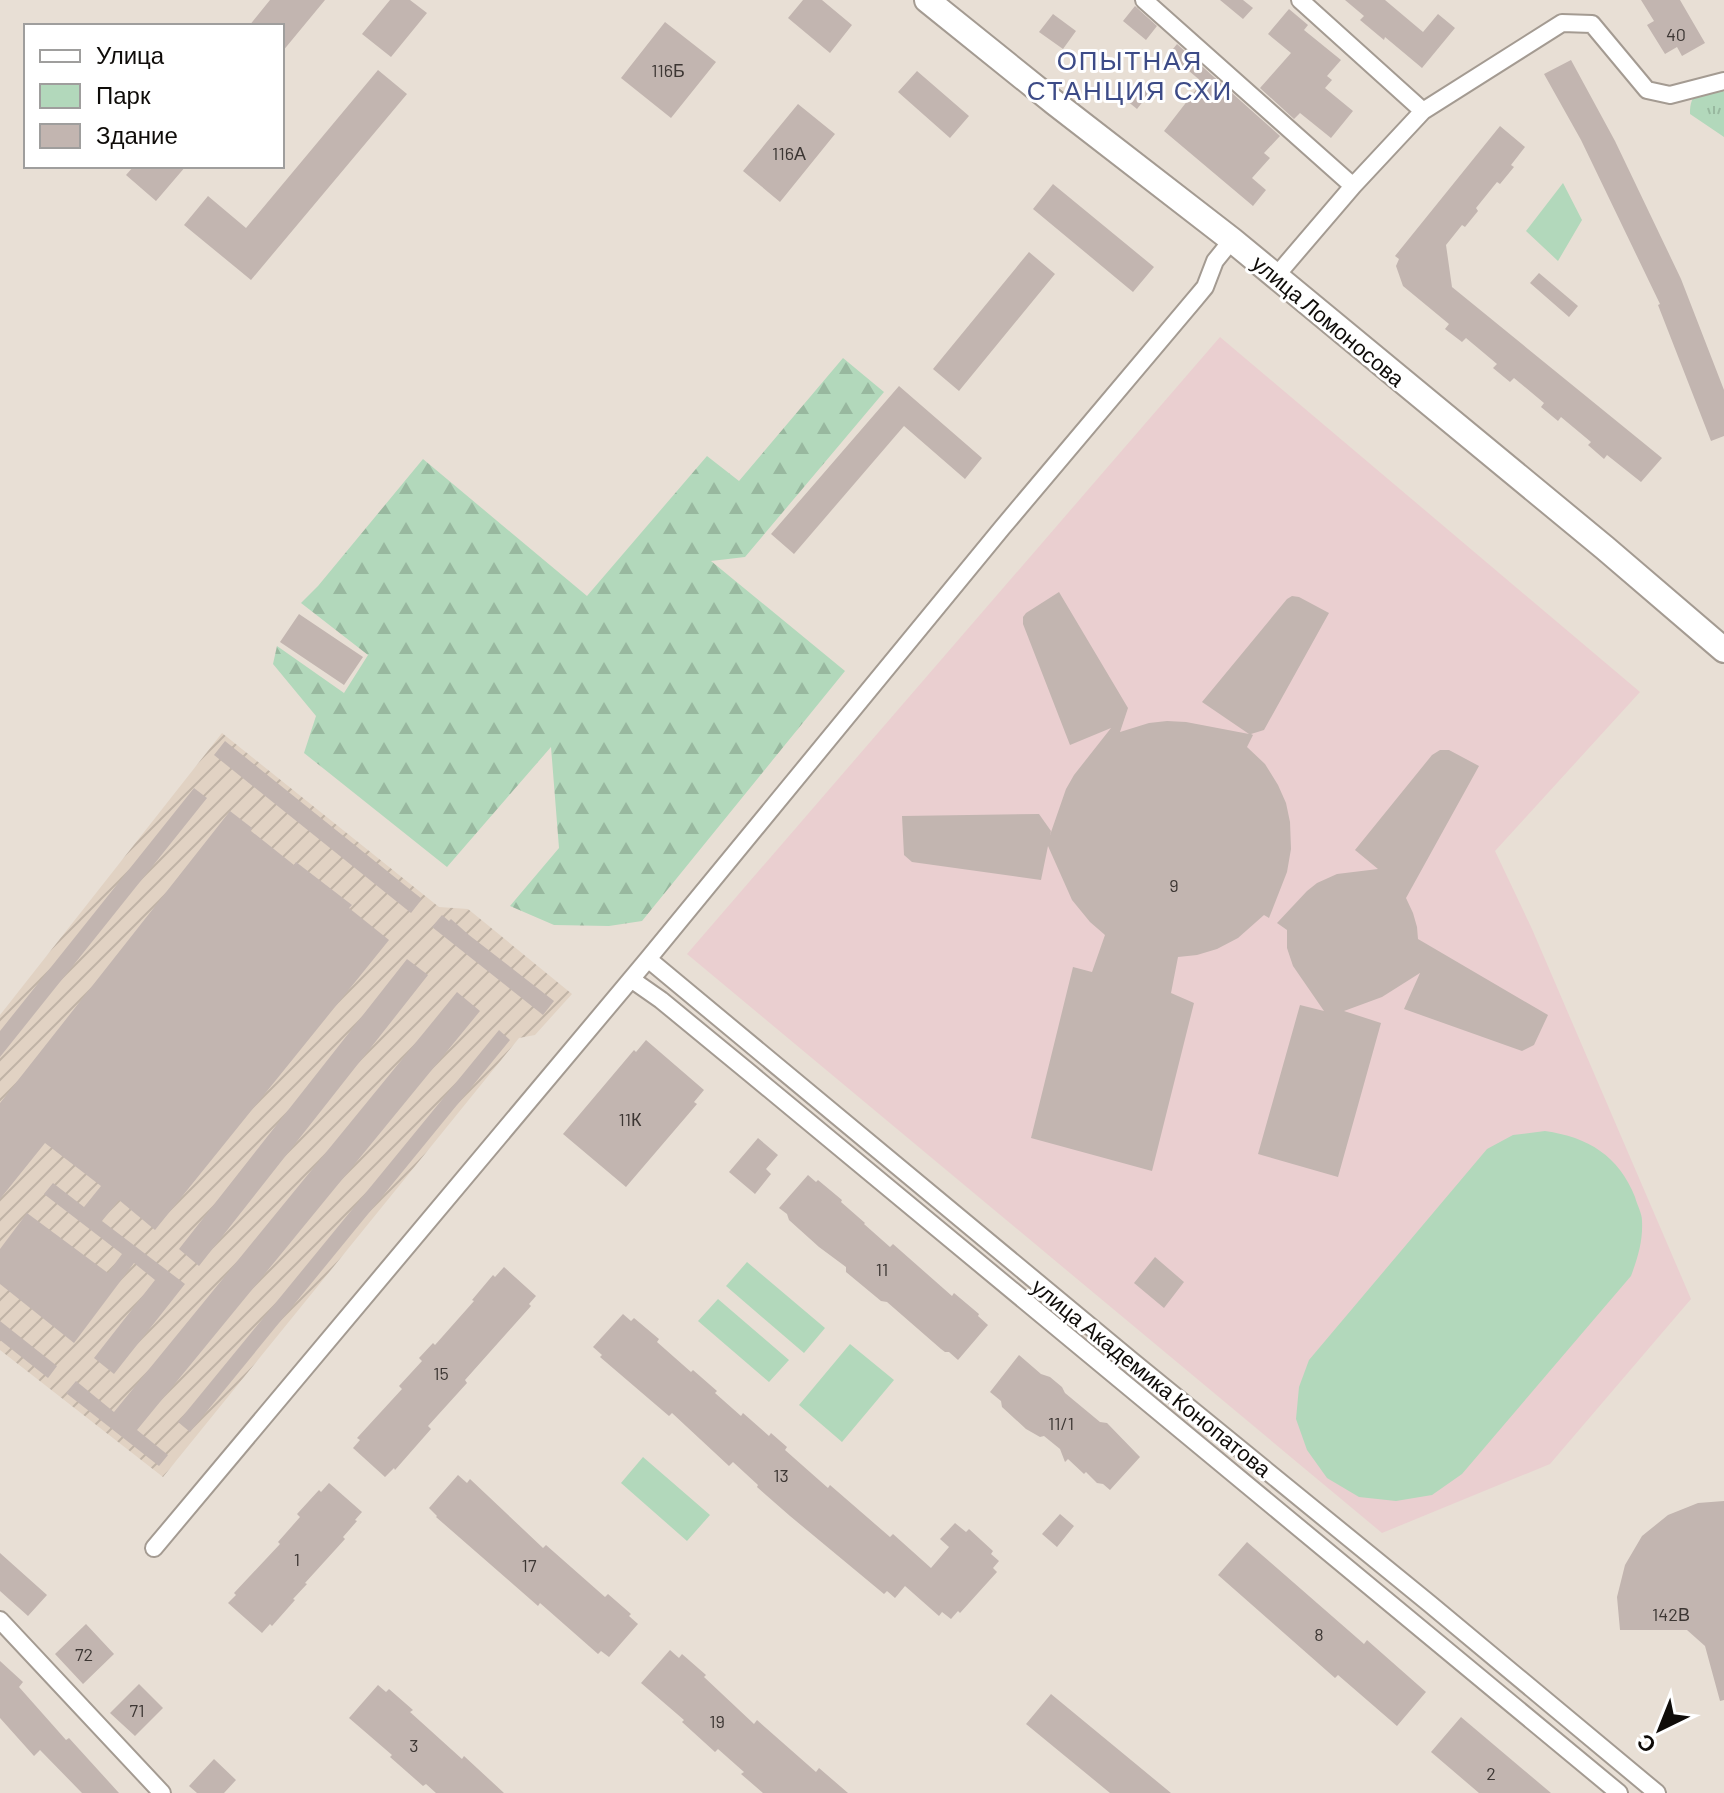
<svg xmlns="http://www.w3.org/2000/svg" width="1724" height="1793" font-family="Barlow,sans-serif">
	<defs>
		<pattern id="industrial-furrows" width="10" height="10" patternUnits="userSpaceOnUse" patternTransform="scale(2)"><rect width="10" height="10" fill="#e1d2c3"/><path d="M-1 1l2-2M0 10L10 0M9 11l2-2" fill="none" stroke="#c0b3a6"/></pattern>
		<pattern id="grass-tufts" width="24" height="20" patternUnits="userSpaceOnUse" patternTransform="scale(2)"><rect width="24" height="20" fill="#b2d8bb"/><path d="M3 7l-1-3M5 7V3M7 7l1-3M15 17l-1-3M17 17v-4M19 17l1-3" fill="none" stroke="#98b89f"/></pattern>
		<pattern id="forest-firs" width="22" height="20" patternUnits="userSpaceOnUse" patternTransform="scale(2)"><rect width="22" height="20" fill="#b2d8bb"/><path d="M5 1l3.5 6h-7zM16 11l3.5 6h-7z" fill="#98b89f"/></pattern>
	</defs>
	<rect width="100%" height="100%" fill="#e8dfd5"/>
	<path fill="url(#industrial-furrows)" d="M222 733 439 907 468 909 572 994 535 1035 519 1038 163 1477 0 1350V1015Z"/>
	<path fill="#eacfd0" d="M1220 337 1640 692 1495 851 1532 929 1691 1299 1550 1464 1382 1533 687 954Z"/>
	<path fill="url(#grass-tufts)" d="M1721 88 1724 92V137L1690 114C1690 90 1700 94 1721 88Z"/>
	<path fill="url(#forest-firs)" d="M843 358 884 392 745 557 711 561 845 671 642 921 609 926 554 925 510 906 559 848 551 747 447 867 304 753 316 716 273 664 277 646 344 693 368 655 301 603 318 586 423 459 587 596 707 456 739 481Z"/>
	<path fill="#b2d8bb" d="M1563 183 1582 220 1558 261 1526 231Z
		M1545 1131C1588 1137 1619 1156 1635 1197 1637 1205 1642 1213 1642 1221 1643 1241 1638 1257 1631 1276L1462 1474 1432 1495 1396 1501 1359 1497 1327 1478 1307 1450 1296 1419 1299 1387 1309 1360 1487 1149 1513 1135Z
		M747 1262 825 1328 804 1353 726 1286Z
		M718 1299 789 1360 769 1382 698 1321Z
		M850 1344 894 1380 842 1442 799 1405Z
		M643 1457 710 1515 687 1541 621 1483Z"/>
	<path fill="#c2b5b0" d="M270 0H325L282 52V26H249Z
		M390 0H410L427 13 391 57 362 34Z
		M803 0H822L852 25 830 53 788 18Z
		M1220 0H1243L1253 8 1243 19Z
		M1345 0H1385L1423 32 1438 14 1455 28 1422 68 1385 37 1384 40 1360 20 1364 16Z
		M1641 0H1680L1705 43 1682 56 1677 47 1665 54 1647 25 1654 21Z
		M1135 6 1157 26 1146 40 1123 21Z
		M1289 9 1308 25 1304 30 1341 60 1327 76 1332 80 1325 88 1353 111 1331 138 1300 113 1294 119 1260 88 1291 53 1268 34Z
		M1053 14 1076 31 1063 49 1039 32Z
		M665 22 716 62 671 118 621 78Z
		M1177 44 1280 136 1264 153 1270 158 1252 178 1266 190 1253 206 1164 131 1202 82 1169 54Z
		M1571 60 1615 141 1681 279 1724 390V436L1711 441 1658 305 1660 304 1581 140 1544 74Z
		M378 70 407 94 251 280 184 225 208 196 246 228Z
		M917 71 969 116 950 138 898 92Z
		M1142 81 1152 90 1137 109 1126 100Z
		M798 104 835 134 780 202 743 171Z
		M1500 126 1525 147 1511 165 1514 167 1500 184 1497 182 1476 208 1478 211 1465 227 1462 225 1446 245 1452 287 1662 458 1641 482 1607 455 1604 459 1588 445 1591 442 1561 417 1558 421 1541 407 1544 403 1514 378 1510 382 1493 368 1497 364 1466 338 1462 342 1445 329 1449 324 1403 286 1396 266 1399 259 1395 256Z
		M134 166H186L156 201 126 175Z
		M1053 184 1154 267 1133 292 1033 209Z
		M1029 252 1055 274 959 391 933 369Z
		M1539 273 1578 306 1569 317 1530 283Z
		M899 386 982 458 965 479 904 426 794 554 771 534Z
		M1059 592 1128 708 1120 732 1149 723 1167 721 1186 722 1249 734 1202 702 1287 599 1292 596 1299 597 1329 613 1264 730 1251 734 1253 735 1247 747 1265 764 1278 785 1286 803 1290 822 1291 849 1287 872 1269 918 1264 915 1238 938 1217 949 1197 955 1178 957 1171 993 1194 1003 1152 1171 1031 1138 1073 967 1092 972 1105 935 1090 922 1072 900 1048 846 1041 880 912 862 904 855 902 816 1039 814 1051 831 1050 835 1066 789 1074 775 1111 728 1070 745 1023 624V617L1026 613Z
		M299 614 363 657 344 685 280 642Z
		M225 741 422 899 411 913 214 755Z
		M1440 750H1449L1479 766 1406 898 1413 913 1417 927 1418 939 1548 1015 1534 1045 1522 1051 1404 1009 1420 973 1382 997 1344 1011 1381 1023 1338 1177 1258 1154 1300 1005 1324 1011 1293 966 1287 948V930L1277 923 1307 891 1317 883 1337 874 1378 869 1355 850 1432 755Z
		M194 788 207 798 0 1057V1031Z
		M230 811 252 828 251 831 294 865 296 862 352 905 349 908 389 940 155 1230 119 1200 102 1221 185 1284 114 1374 94 1358 155 1280 134 1263 74 1343 0 1284V1249L27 1213 108 1273 122 1254 44 1194 53 1183 84 1207 101 1186 45 1143 0 1199V1103Z
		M442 915 449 921 451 919 469 935 554 1001 543 1015 432 927Z
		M407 959 428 975 199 1266 179 1249Z
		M457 992 480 1011 137 1430 168 1455 159 1466 66 1393 76 1381 114 1412Z
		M499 1030 510 1040 190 1432 178 1422Z
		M646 1040 704 1090 694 1102 697 1104 626 1187 563 1134 634 1050 636 1052Z
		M758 1138 778 1155 766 1169 771 1174 755 1194 729 1172Z
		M808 1175 816 1182 818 1180 842 1200 841 1202 865 1223 864 1224 890 1247 893 1244 952 1296 954 1293 979 1314 978 1316 988 1325 958 1360 949 1352H945L941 1349 887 1302 881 1301 846 1272V1267L819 1247 789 1220 787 1214 779 1208Z
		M1155 1257 1184 1282 1164 1308 1134 1283Z
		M504 1267 536 1296 529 1304 531 1306 465 1380 467 1383 428 1426 431 1429 395 1470 394 1468 385 1477 353 1448 360 1440 357 1438 402 1389 399 1386 422 1361 419 1358 433 1343 435 1345 474 1301 472 1300 493 1275 495 1277Z
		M623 1314 631 1321 634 1318 659 1339 657 1342 691 1372 693 1370 717 1391 715 1393 741 1416 743 1413 769 1436 771 1433 787 1447 785 1450 828 1488 830 1485 890 1537 893 1534 931 1568 949 1547 940 1539 955 1523 966 1532 969 1529 993 1551 991 1554 999 1561 993 1568 997 1572 960 1613 958 1611 951 1619 942 1612 939 1616 905 1586 895 1598 887 1591 884 1594 790 1516 757 1487 758 1485 733 1462 729 1466 672 1413 669 1416 600 1357 602 1355 593 1347Z
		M0 1321 57 1366 48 1378 0 1340Z
		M1019 1355 1041 1374 1050 1377 1062 1387 1065 1393 1100 1422 1107 1423 1140 1457 1110 1490 1103 1484 1097 1483 1086 1472 1084 1474 1068 1459 1065 1462 1060 1449 1044 1436 1040 1437 1026 1429 1002 1407 1001 1401 990 1392Z
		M458 1475 467 1483 470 1479 543 1548 546 1545 605 1597 608 1594 631 1614 629 1616 638 1624 609 1657 601 1651 598 1654 540 1603 538 1606 436 1517 437 1516 429 1508Z
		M329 1483 362 1512 355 1520 357 1521 343 1537 345 1539 305 1583 307 1584 293 1599 295 1600 272 1626 270 1624 262 1633 228 1603 236 1595 234 1593 280 1544 278 1542 300 1517 297 1514 319 1490 321 1492Z
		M1724 1501V1700L1720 1701 1705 1646 1687 1630H1620L1617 1597 1625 1565 1642 1536 1668 1515 1698 1503Z
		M1060 1514 1074 1526 1057 1547 1042 1534Z
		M1247 1542 1364 1644 1367 1640 1426 1692 1397 1726 1338 1675 1335 1678 1218 1575Z
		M0 1553 47 1595 28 1616 0 1591Z
		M86 1624 114 1654 83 1684 55 1654Z
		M670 1650 679 1658 682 1654 706 1675 704 1677 754 1724 757 1720 816 1772 819 1768 848 1793H763L741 1774 744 1772 718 1749 715 1752 682 1722 684 1720 641 1683Z
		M0 1661 23 1682 19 1687 66 1740 69 1738 119 1793H82L40 1750 34 1756 0 1718Z
		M139 1684 163 1708 135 1736 110 1713Z
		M378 1685 386 1692 389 1689 413 1710 410 1712 462 1759 464 1756 504 1793H436L426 1784 423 1786 390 1757 392 1755 349 1718Z
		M1051 1694 1171 1793H1110L1026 1724Z
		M1461 1717 1551 1793H1479L1431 1752Z
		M214 1759 236 1780 224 1793H197L189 1786Z"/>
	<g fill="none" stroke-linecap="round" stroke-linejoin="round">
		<g stroke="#a49b92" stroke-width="20">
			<path id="street" d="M1144 0 1353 186
				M1300 0 1423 111
				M1276 276 1353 186 1423 111 1562 23 1592 24 1647 90 1670 95 1724 81
				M648 959 1132 1361 1430 1604 1657 1793
				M631 979 661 1000 751 1074 1619 1793
				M154 1548 648 959 1002 528 1195 299 1205 287 1215 261 1232 240
				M0 1620 162 1793"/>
		</g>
		<g stroke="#a49b92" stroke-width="28">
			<path id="secondary" d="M927 0 1055 103 1232 240 1605 548 1724 650"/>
		</g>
		<use href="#street" stroke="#fff" stroke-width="16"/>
		<use href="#secondary" stroke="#fff" stroke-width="24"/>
	</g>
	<g text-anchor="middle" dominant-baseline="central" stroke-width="6" stroke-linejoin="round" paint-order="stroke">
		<g font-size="18" fill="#3c3633">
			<text x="1676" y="34">40</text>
			<text x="668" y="70">116Б</text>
			<text x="789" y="153">116А</text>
			<text x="1174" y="885">9</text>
			<text x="630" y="1119">11К</text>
			<text x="882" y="1269">11</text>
			<text x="441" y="1373">15</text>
			<text x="1061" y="1423">11/1</text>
			<text x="781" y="1475">13</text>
			<text x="297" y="1559">1</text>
			<text x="529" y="1565">17</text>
			<text x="1671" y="1614">142В</text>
			<text x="1319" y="1634">8</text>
			<text x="84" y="1654">72</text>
			<text x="137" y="1710">71</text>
			<text x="717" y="1721">19</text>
			<text x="414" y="1745">3</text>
			<text x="1491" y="1773">2</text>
		</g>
		<g font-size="22" fill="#0f0c09" stroke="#fff">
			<text transform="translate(1329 320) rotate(40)">улица Ломоносова</text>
			<text transform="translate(1152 1377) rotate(39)">улица Академика Конопатова</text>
		</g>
		<g font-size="26" letter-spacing="2" fill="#3d4b87" stroke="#fff">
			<text x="1130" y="59">ОПЫТНАЯ<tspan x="1130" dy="30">СТАНЦИЯ СХИ</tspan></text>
		</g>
	</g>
	<rect x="24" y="24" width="260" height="144" fill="#ffffff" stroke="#9f9e9d" stroke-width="2"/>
	<rect x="40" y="50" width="40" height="12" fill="#ffffff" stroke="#9f9e9d" stroke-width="2"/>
	<text x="96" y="64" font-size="24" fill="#0f0c09">Улица</text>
	<rect x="40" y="84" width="40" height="24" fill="#b2d8bb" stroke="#9f9e9d" stroke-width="2"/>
	<text x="96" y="104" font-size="24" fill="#0f0c09">Парк</text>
	<rect x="40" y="124" width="40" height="24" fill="#c2b5b0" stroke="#9f9e9d" stroke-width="2"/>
	<text x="96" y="144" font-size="24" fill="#0f0c09">Здание</text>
	<g transform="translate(1660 1729) rotate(223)" stroke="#ffffff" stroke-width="6" paint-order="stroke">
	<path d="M0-6L14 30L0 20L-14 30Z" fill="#0f0c09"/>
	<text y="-12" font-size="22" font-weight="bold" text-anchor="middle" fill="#0f0c09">С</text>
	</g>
</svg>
